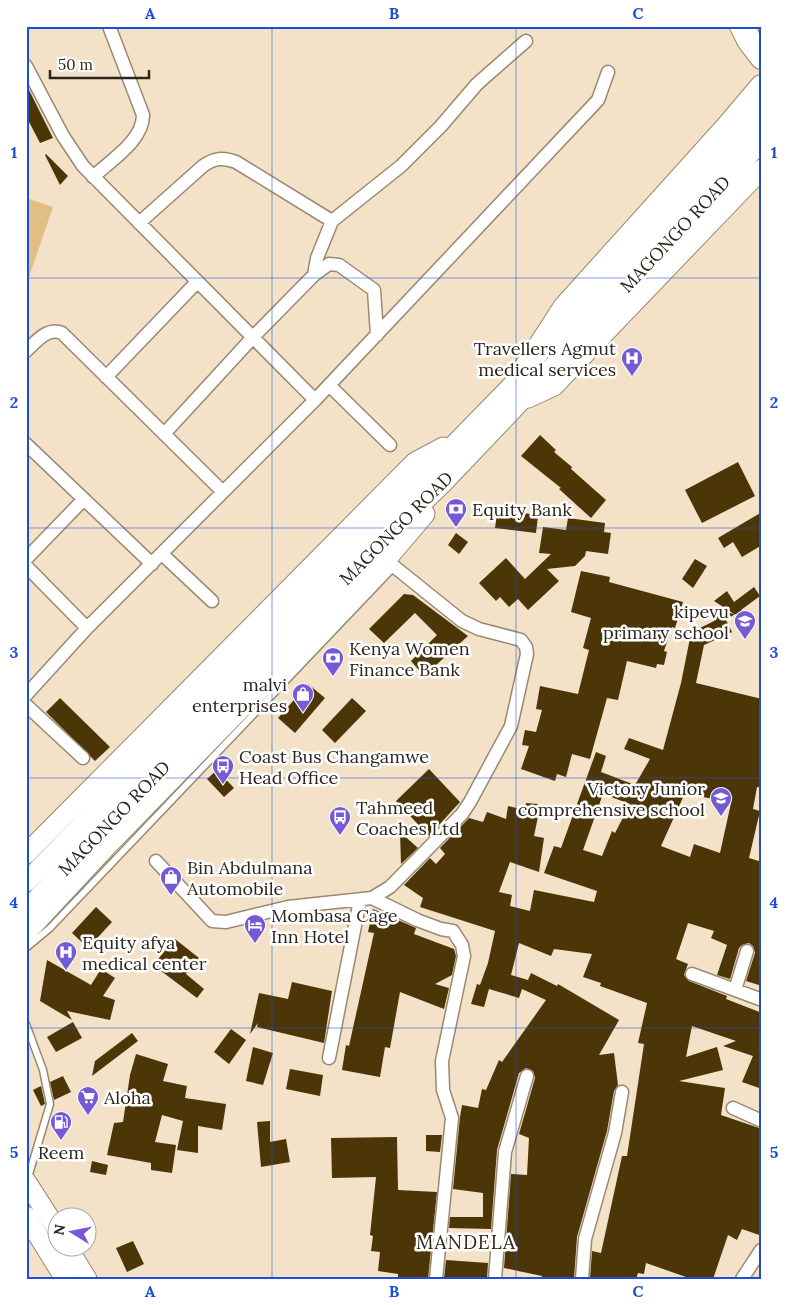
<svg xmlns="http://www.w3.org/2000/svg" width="788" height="1305" font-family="Lora,serif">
	<rect width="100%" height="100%" fill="#f3e2c7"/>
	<path fill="#e1be84" d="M26 198 53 207 26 286Z"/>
	<path fill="#4c3507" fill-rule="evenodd" d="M26 84 53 138 40 143 26 116Z
		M46 154 68 176 60 185 45 155Z
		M540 435 556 450 554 452 572 467 571 469 606 500 591 518 559 489 561 488 521 456Z
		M738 462 755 496 702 523 685 490Z
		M498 507 538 516 536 533 495 528Z
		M762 512V545L742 557 733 542 724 548 718 538Z
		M568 518 605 523 604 532 611 533 608 554 586 551 585 556 575 566 547 569 559 581 528 610 518 599 509 607 500 597 496 601 479 583 506 558 525 579 551 554 539 553 543 527 566 530Z
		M456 533 468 542 459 554 448 545Z
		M695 559 707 566 693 588 682 579Z
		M581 571 610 577 609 582 683 602 675 628 672 627 664 651 667 652 664 665 657 664 656 668 627 661 618 700 607 698 590 759 572 754 566 777 557 774 555 781 521 769 529 746 522 745 525 730 536 732 542 710 536 709 540 686 578 694 589 650 583 648 591 618 571 612Z
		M754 587 760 596 741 610 750 622 735 614 726 620 732 632 704 645 696 683 762 699V788L757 787 753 809 760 811 749 858 762 862V986L746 981 755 953 753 946 749 943 742 945 739 948 730 979 717 975 727 945 711 938 714 931 688 923 676 959 688 964 684 975 689 981 727 996 726 999 762 1013V1089L742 1082 753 1056 723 1046 736 1041 692 1026 686 1057 717 1047 723 1070 679 1081 725 1088 721 1115 762 1129V1236L742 1229 737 1240 728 1235 713 1279H686V1277L646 1263 644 1274 638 1273 636 1279H590L592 1251 601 1253 622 1156H627L644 1044 638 1043 647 1003 600 986 601 983 583 977 592 954 554 949 551 956 519 943 511 975 528 980 531 973 557 986 558 984 619 1020 599 1055 614 1053 618 1085 614 1091 607 1131 577 1237 574 1279H541L542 1276 504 1268 511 1174 527 1175 529 1138 519 1134 535 1078 533 1071 526 1068 519 1073 497 1150 491 1229 449 1228 450 1217H483V1193L453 1189 460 1117 462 1105 478 1108 482 1089 486 1090 499 1060 502 1062 546 1000 522 989 519 998 489 989 484 1007 471 1004 477 984 480 985 488 963 495 931 420 907 423 898 404 885 430 858 436 864 445 854 440 848 469 818 483 822 487 812 506 819 508 806 525 810 526 803 538 804 537 807H540L534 836 544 838 539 872 510 862 499 892 512 895 510 906 530 911 534 890 594 902 597 891 544 873 554 846 561 848 596 752 606 756 601 772 635 785 650 759 624 749 629 738 663 750 681 683 692 628 698 629 714 621 703 607 734 614 714 601 727 591 734 602ZM685 793 731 803 720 853 694 844 690 857 661 846ZM603 794 630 804 615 833 612 831 602 856 583 850Z
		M404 594 413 595 468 636 424 676 411 661 437 635 415 613 384 643 369 629Z
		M308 684 325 698 295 733 278 718Z
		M60 698 110 747 95 761 46 712Z
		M352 698 366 711 335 743 322 730Z
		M429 769 460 802 429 836 396 801Z
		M217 770 234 788 224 797 207 779Z
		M400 832 418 848 401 864Z
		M96 907 112 922 88 948 72 933Z
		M373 909 416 928 414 934 454 949 456 956 452 975 435 984 449 988 444 1009 400 992 390 1048 385 1047 380 1077 342 1070 346 1045 349 1046 374 933 368 932Z
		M175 939 199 958 186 974 204 989 197 998 153 965Z
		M47 960 91 985 101 969 115 978 103 996 115 1000 110 1020 67 1011 72 1020 40 1001Z
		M292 982 332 991 324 1043 257 1027 258 1023 250 1034 259 993 288 999Z
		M73 1022 82 1038 56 1052 47 1037Z
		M231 1029 246 1040 229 1064 214 1052Z
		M132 1033 138 1041 92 1076 95 1061Z
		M253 1047 273 1053 263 1085 246 1081Z
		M136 1054 168 1064 163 1081 187 1086 185 1098 226 1104 222 1130 198 1126V1153L177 1150 183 1121 162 1115 155 1142 176 1145 172 1173 151 1170V1163L107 1155 114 1123 123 1122 130 1075Z
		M290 1069 323 1075 320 1096 286 1089Z
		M63 1076 71 1092 54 1100 50 1082Z
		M41 1086 45 1104 41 1106 33 1090Z
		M270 1121V1142L286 1139 290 1162 261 1167 257 1122Z
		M426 1135H442L440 1152 426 1151Z
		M397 1137 398 1190 437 1192 428 1279H398V1274L378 1271 380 1252 371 1251 373 1236 370 1235 376 1177 332 1178 331 1138Z
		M92 1161 108 1165 106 1175 90 1172Z
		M133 1241 144 1264 127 1272 116 1248Z
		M446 1260 488 1263 487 1279H444Z"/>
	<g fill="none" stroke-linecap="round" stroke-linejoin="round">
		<g stroke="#988970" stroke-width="9">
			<path id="lane" d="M26 948 50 928 393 568
				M26 1024 43 1070 50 1104 27 1181"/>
		</g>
		<g stroke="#988970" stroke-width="15">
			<path id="street" d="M26 66 63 136 83 166 315 400
				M93 177C111 160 143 141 143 115L109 26
				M139 223 203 166C214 158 223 157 236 162L332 221
				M314 275 317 258 332 221 401 166 441 126 477 84 526 41
				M26 351C37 341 47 327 62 333L223 492
				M106 377 197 282
				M329 385 390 445
				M164 434 254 336 314 275 329 264 339 265 374 290 377 335
				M26 444 152 564
				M162 554 212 601
				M26 559 84 499
				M26 566 87 628
				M26 695 87 628 315 400 598 100 608 72
				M26 705 83 758
				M156 861 212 921 226 922 288 907 372 898 417 920 441 929 453 931 462 945 464 956 442 1061 443 1090 452 1118 436 1279
				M372 898 390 887 462 814 470 802 511 726 527 654 526 647 521 640 479 629 462 621 386 560
				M692 974 762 1000
				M735 990 747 951
				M329 1058 360 900
				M733 1108 762 1121
				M495 1279 505 1152 527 1076
				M582 1279 585 1239 615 1133 622 1092
				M742 1279 761 1250"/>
		</g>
		<g stroke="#988970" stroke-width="21">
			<path id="secondary" d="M549 346 740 144 757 119 762 101
				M528 398 554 386 762 169
				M26 854 415 462 443 447
				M26 882 531 366
				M26 910 320 602 443 483 520 402 762 141
				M26 933 107 846 386 560 425 514
				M26 1181 58 1231
				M26 1216 65 1279
				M68 1248 87 1279"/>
		</g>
		<g stroke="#988970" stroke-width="26">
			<path id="highway" d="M742 26 749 40 762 57
				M521 376 565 308 729 126 762 87"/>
		</g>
		<use href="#lane" stroke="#fff" stroke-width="6"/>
		<use href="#street" stroke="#fff" stroke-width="12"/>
		<use href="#secondary" stroke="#fff" stroke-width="19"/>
		<use href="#highway" stroke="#fff" stroke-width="24"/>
	</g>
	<path fill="none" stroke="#1d4ed8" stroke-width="1" stroke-opacity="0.55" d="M272 26V1279M516 26V1279M26 278H762M26 528H762M26 778H762M26 1028H762"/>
	<defs>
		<g id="hospital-pin" transform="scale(1.125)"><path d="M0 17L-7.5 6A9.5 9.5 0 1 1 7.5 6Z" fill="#755ad5" stroke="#fff"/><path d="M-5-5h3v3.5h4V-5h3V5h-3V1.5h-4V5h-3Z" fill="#fff"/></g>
		<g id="bank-pin" transform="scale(1.125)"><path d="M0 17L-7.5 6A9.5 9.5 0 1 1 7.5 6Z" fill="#755ad5" stroke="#fff"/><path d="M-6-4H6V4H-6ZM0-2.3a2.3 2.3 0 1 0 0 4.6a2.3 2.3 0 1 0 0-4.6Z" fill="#fff"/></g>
		<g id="school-pin" transform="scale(1.125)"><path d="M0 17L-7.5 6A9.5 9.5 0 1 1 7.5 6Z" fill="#755ad5" stroke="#fff"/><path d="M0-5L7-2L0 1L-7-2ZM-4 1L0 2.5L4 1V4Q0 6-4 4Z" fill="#fff"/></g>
		<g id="shop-pin" transform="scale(1.125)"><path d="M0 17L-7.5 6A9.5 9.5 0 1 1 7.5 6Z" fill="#755ad5" stroke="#fff"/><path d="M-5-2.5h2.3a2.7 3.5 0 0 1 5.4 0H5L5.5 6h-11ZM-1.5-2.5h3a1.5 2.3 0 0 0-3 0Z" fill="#fff"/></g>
		<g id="bus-pin" transform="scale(1.125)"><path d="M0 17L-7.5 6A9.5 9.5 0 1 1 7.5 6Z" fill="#755ad5" stroke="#fff"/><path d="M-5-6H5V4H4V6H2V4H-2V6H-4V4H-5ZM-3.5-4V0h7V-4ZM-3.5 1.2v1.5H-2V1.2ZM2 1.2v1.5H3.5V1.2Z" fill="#fff"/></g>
		<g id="hotel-pin" transform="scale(1.125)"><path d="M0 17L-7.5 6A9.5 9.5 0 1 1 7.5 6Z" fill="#755ad5" stroke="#fff"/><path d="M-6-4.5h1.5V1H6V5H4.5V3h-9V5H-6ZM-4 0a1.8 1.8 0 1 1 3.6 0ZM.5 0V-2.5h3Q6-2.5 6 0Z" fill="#fff"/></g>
		<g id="supermarket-pin" transform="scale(1.125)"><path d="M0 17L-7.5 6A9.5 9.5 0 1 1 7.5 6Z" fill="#755ad5" stroke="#fff"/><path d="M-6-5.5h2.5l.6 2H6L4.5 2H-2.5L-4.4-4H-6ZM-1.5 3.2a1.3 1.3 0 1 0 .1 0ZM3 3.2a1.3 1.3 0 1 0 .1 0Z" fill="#fff"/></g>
		<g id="fuel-pin" transform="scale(1.125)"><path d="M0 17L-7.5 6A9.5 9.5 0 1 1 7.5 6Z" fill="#755ad5" stroke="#fff"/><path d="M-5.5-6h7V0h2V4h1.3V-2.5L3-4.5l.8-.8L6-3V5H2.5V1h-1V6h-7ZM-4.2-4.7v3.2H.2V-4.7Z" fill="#fff"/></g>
	</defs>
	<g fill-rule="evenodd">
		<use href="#hospital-pin" x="632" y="358"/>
		<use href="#bank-pin" x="456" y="509"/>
		<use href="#school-pin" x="745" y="621"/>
		<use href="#bank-pin" x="333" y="658"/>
		<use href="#shop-pin" x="303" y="694"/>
		<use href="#bus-pin" x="223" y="766"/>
		<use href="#school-pin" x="721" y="798"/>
		<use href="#bus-pin" x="340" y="817"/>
		<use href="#shop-pin" x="171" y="877"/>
		<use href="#hotel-pin" x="255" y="925"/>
		<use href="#hospital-pin" x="66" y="952"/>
		<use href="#supermarket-pin" x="88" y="1097"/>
		<use href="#fuel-pin" x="61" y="1122"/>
	</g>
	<g text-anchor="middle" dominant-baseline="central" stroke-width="5" stroke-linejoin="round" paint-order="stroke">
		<g font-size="18" fill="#2b251b" stroke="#fff">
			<text transform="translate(675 234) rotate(-47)">MAGONGO ROAD</text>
			<text transform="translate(396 528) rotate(-45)">MAGONGO ROAD</text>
			<text transform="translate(114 818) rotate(-46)">MAGONGO ROAD</text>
		</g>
		<g font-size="18" fill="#2b251b" stroke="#fff" text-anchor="start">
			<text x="616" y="348" text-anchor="end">Travellers Agmut<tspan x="616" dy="21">medical services</tspan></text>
			<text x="472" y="509">Equity Bank</text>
			<text x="729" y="611" text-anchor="end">kipevu<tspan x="729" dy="21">primary school</tspan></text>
			<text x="349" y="648">Kenya Women<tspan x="349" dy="21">Finance Bank</tspan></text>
			<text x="287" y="684" text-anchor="end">malvi<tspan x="287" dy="21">enterprises</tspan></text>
			<text x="239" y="756">Coast Bus Changamwe<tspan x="239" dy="21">Head Office</tspan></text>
			<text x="705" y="788" text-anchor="end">Victory Junior<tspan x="705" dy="21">comprehensive school</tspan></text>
			<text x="356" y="807">Tahmeed<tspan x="356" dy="21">Coaches Ltd</tspan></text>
			<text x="187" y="867">Bin Abdulmana<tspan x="187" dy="21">Automobile</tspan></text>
			<text x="271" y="915">Mombasa Cage<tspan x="271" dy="21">Inn Hotel</tspan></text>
			<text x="82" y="942">Equity afya<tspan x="82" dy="21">medical center</tspan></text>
			<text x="104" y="1097">Aloha</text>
			<text x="61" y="1152" text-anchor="middle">Reem</text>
		</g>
		<g font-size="19" letter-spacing="1" fill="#2b251b" stroke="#fff">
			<text x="466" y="1242">MANDELA</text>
		</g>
	</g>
	<rect width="788" height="1305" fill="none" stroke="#ffffff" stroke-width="55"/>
	<g transform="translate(72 1232) rotate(280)"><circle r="24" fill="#ffffff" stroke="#aaa8a4"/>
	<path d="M0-4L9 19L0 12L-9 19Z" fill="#755ad5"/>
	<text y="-8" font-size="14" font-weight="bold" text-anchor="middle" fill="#2b251b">N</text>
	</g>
	<path d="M50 70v8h99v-8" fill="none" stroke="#2b251b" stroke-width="2.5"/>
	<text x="58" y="70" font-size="15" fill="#2b251b" stroke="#ffffff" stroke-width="4" paint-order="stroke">50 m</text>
	<rect x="28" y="28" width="732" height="1250" fill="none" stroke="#1d4ed8" stroke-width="2"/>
	<g font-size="16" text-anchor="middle" font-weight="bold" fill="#1d4ed8">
		<text x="150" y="19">A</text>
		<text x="394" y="19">B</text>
		<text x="638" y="19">C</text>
		<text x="14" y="158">1</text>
		<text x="774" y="158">1</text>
		<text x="14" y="408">2</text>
		<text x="774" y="408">2</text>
		<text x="14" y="658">3</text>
		<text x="774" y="658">3</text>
		<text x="14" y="908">4</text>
		<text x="774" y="908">4</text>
		<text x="14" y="1158">5</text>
		<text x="774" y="1158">5</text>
		<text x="150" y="1297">A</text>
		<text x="394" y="1297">B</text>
		<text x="638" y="1297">C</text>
	</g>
</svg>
